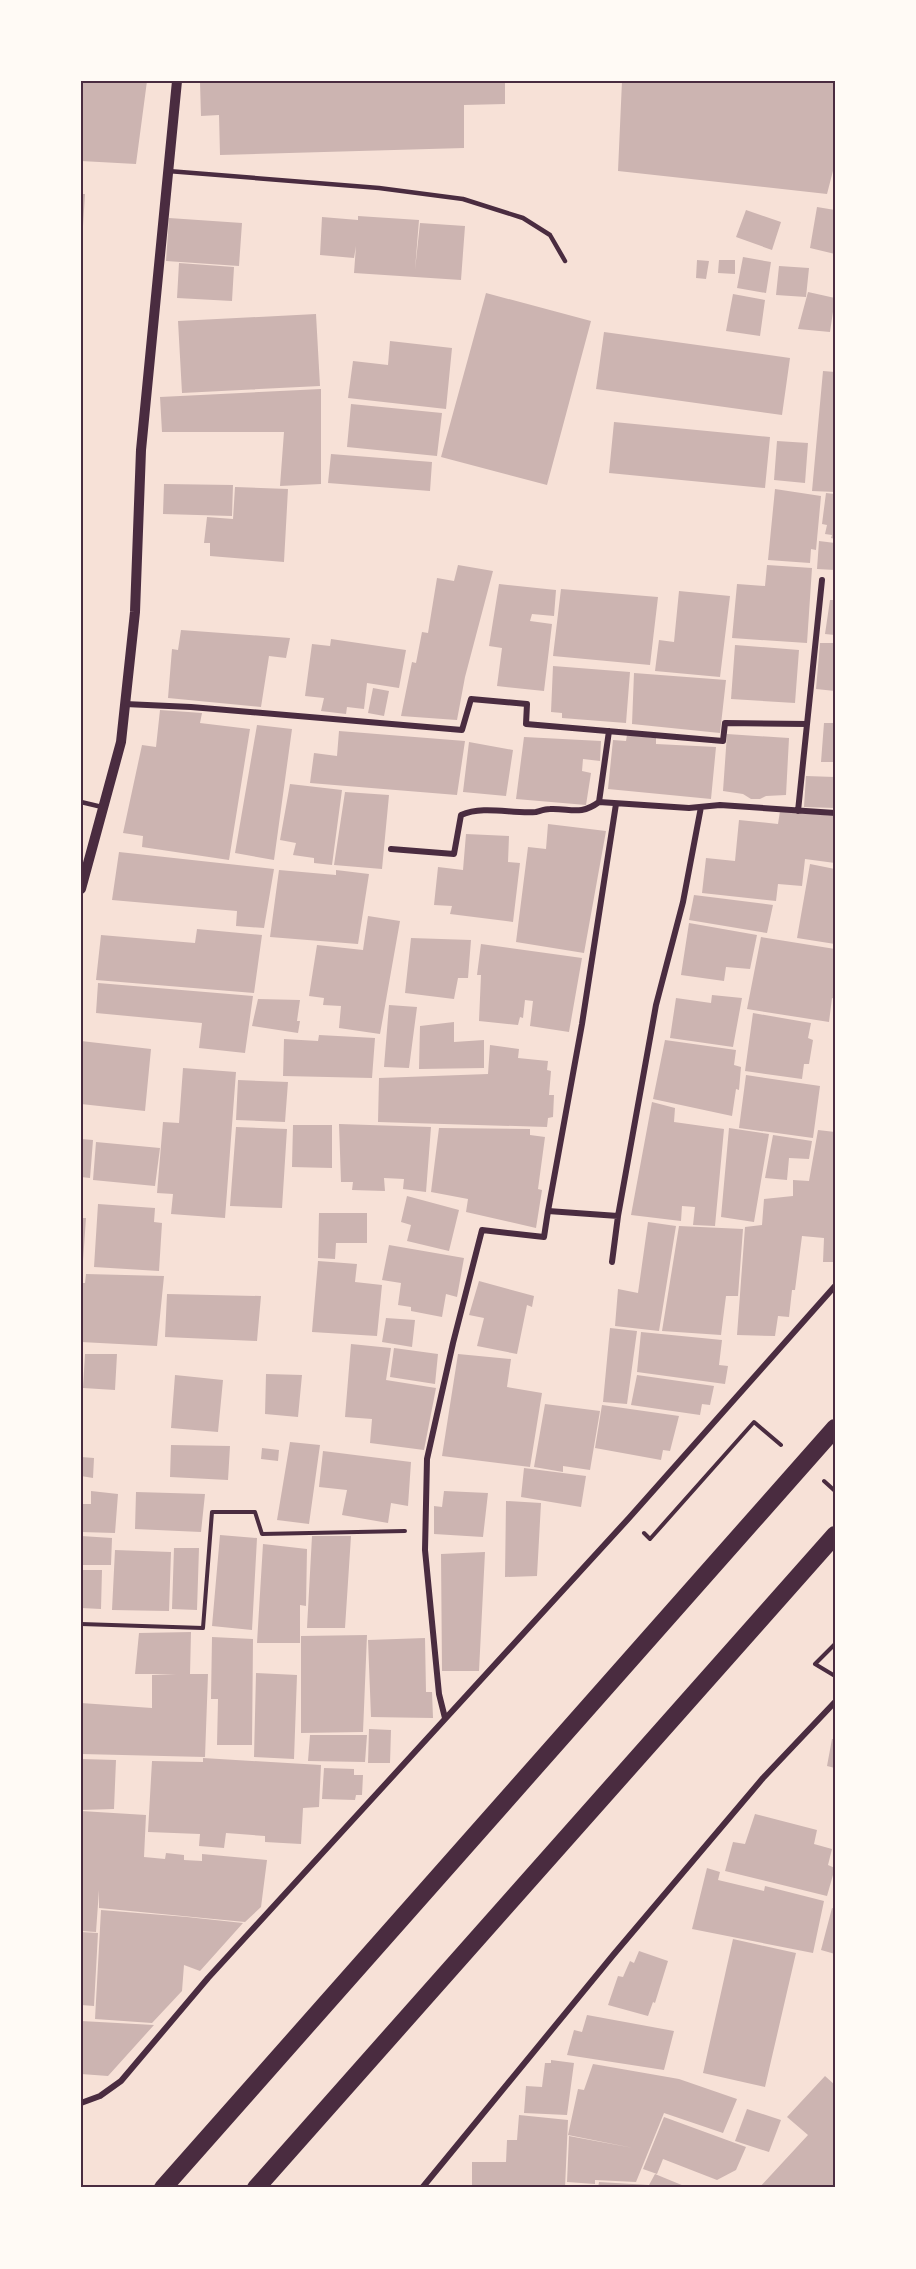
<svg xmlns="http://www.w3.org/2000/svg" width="916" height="2269" font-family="'Archivo Narrow',sans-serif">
	<rect width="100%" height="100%" fill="#f7e1d7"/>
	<path fill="#ccb4b1" d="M81 81H147L136 164 81 161Z
		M216 81H505V104L464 105V148L220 155 219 115 201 116 200 82Z
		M622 81H835V163L827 194 618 171Z
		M81 194H85L83 226H81Z
		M817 207 835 210V254L810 248Z
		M746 210 781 222 772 250 736 237Z
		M358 216 419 220 415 270 420 223 465 226 461 280 354 273 356 246 354 258 320 255 322 217 358 220Z
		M169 218 242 223 239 266 166 261Z
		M743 257 771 262 766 293 737 288Z
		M697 260 709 261 706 279 696 278Z
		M719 260H735V274L718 273Z
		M179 263 234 267 232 301 177 298Z
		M779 266 809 268 806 297 776 295Z
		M808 292 835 298 830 332 798 329Z
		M486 293 591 321 547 485 441 457Z
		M733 294 765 300 760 336 726 331Z
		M316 314 320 386 182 393 178 321Z
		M604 332 790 358 782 415 596 389Z
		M390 341 452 348 446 409 348 398 353 361 388 365Z
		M823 371 835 372V492L812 491Z
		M321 389V484L280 486 284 432H162L160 397Z
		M351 404 442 413 437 456 347 447Z
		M614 422 770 437 765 488 609 473Z
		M777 441 808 443 805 483 774 480Z
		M331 454 432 462 430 491 328 483Z
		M164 484 233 485 232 516 163 514Z
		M235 487 288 489 284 562 210 556V543H204L207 517 233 519Z
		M775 489 821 496 816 550 811 549 810 563 768 560Z
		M826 493 835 494V539L831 538 832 535 825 534 827 525 822 524Z
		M819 541 835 543V570L817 569Z
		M458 565 493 571 465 677 457 720 401 716 412 662 416 663 422 632 428 633 437 578 454 581Z
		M767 565 812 568 807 643 732 638 737 584 765 586Z
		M499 584 556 590 554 616 532 614 530 621 552 624 544 691 497 686 502 648 489 646Z
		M561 589 658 597 650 665 553 656Z
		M679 591 730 596 720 677 655 671 659 640 674 642Z
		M830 600H835V635L825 634Z
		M181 630 290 638 286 658 269 656 261 707 168 698 172 649 178 650Z
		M331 639 406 650 399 688 367 683 364 709 347 707 346 714 321 711 324 698 305 696 312 644 330 646Z
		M820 643H835V691L816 689Z
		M735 645 799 650 795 703 731 699Z
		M553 666 630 672 626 723 562 718V713L551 712Z
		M634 673 726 680 720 733 632 724Z
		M373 688 389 691 384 716 368 713Z
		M160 710 202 713 200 723 250 729 229 860 142 847 143 836 123 833 142 745 156 747Z
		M824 723H835V762H821Z
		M257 725 292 729 274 860 235 853Z
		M339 731 465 741 457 795 310 783 314 753 337 756Z
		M727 734 789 738 786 795 766 796 760 799H751L743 794 723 791Z
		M627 735 656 738V744L716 747 711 799 608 789 613 740 626 741Z
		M524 737 601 741 600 761 583 759 582 771 591 773 586 805 516 799Z
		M469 742 513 750 506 796 463 792Z
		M806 776 835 777V808L804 807Z
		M290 784 342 790 332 865 314 863V858L293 855 296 843 280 840Z
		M345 792 389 795 382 869 334 865Z
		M780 811 835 816V863L805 859 802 886 778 884 776 901 702 893 706 858 735 861 739 820 778 824Z
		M548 824 606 831 584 953 516 942 528 847 546 849Z
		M466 834 509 836 508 862 520 863 513 922 450 914 452 906 434 905 438 867 463 870Z
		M119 852 274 869 264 928 236 926 237 911 112 900Z
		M810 864 835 869V944L797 938Z
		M279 870 336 875V870L369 874 358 944 270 937Z
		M694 895 773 905 767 933 689 920Z
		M368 916 400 921 380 1034 339 1028 341 1006 323 1005 324 998 309 996 317 945 363 950Z
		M689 923 757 935 750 969 726 967 724 981 681 975Z
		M197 929 262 935 254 993 96 980 101 935 195 943Z
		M761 937 835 949V999L832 998 829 1022 747 1009Z
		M411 938 471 940 468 978H458L454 999 405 993Z
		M481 944 582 958 569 1032 530 1026 533 1001 525 1000 523 1018 520 1017 518 1025 479 1021 481 975H477Z
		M98 983 253 996 245 1053 199 1048 202 1023 96 1013Z
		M712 995 742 998 733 1047 670 1038 676 998 711 1003Z
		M258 999 300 1000 297 1021H300L298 1033 252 1026Z
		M389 1005 417 1007 409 1068 384 1067Z
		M753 1013 811 1023 808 1038 813 1040 809 1064H804L802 1079 745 1071Z
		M454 1022V1042L484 1040V1068L419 1069 420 1026Z
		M319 1035 375 1038 372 1078 283 1076 284 1039 318 1041Z
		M665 1040 736 1050 734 1065 741 1067 739 1090 736 1089 732 1116 653 1099Z
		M81 1041 151 1049 145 1111 81 1104Z
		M490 1045 519 1049 518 1058 548 1061 547 1070 551 1071 549 1095H554L553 1117 548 1118 547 1127 378 1122 379 1078 488 1074Z
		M183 1068 236 1072 225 1218 171 1214 173 1194 157 1193 163 1122 179 1123Z
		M746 1075 820 1086 813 1138 739 1128Z
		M238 1080 288 1082 285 1122 236 1120Z
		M652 1102 675 1108 674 1122 724 1129 715 1226 693 1225 695 1207 682 1206 681 1221 631 1215Z
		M339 1124 431 1127 426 1192 403 1189 404 1179 384 1178 385 1191 352 1190 353 1182H341Z
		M293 1125H332V1168L292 1167Z
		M236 1127 287 1129 282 1208 230 1206Z
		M439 1128 530 1129V1135L545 1137 538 1189 542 1190 536 1228 466 1212 468 1199 431 1192Z
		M729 1128 769 1134 754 1222 721 1217Z
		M818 1130 835 1132V1262H823L824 1238 802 1236 795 1290H792L789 1317 778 1316 775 1336 737 1335 745 1227 762 1225 764 1199 793 1196V1180L809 1181Z
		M773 1135 812 1141 809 1159 789 1158 787 1180 765 1178Z
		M81 1139 93 1140 90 1178 81 1177Z
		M96 1142 160 1148 155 1186 93 1180Z
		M407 1196 459 1210 449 1251 407 1241 411 1225 401 1222Z
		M98 1204 155 1208 154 1222 162 1223 159 1271 94 1267Z
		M319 1213H367V1243H336L335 1259 318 1258Z
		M81 1218H86L83 1261H81Z
		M648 1222 676 1226 659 1331 615 1326 618 1289 638 1293Z
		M679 1226 743 1229 738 1296H726L721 1335 662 1331Z
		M389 1245 464 1258 457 1297 446 1294 442 1317 411 1311V1307L398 1305 401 1283 382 1280Z
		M318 1261 357 1264 355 1282 382 1285 377 1336 312 1332Z
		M86 1274 164 1276 157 1346 81 1342V1283H85Z
		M479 1281 534 1296 532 1307 527 1305 517 1354 477 1346 484 1318 469 1315Z
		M167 1294 261 1296 257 1341 165 1337Z
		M386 1318 415 1320 412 1347 382 1342Z
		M610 1328 637 1331 627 1404 603 1402Z
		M641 1332 722 1340 719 1365 728 1366 725 1384 637 1372Z
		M351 1344 391 1348 386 1380 436 1388 424 1450 370 1443 372 1419 345 1417Z
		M394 1348 438 1354 435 1384 390 1377Z
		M85 1354H117L115 1390 83 1388Z
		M458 1354 511 1359 507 1387 542 1393 530 1467 442 1456Z
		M266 1374 302 1375 298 1417 265 1414Z
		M175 1375 223 1380 218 1432 171 1428Z
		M637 1375 714 1386 710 1405 702 1404 700 1415 631 1405Z
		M545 1404 600 1411 590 1470 563 1466V1472L534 1467Z
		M602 1405 679 1416 670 1451 663 1450 661 1460 595 1448Z
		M290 1442 320 1445 309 1524 277 1520Z
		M171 1445 230 1446 228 1480 170 1477Z
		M262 1448 279 1450 278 1461 261 1459Z
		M323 1451 411 1462 408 1506 391 1503 388 1523 342 1515 347 1490 319 1487Z
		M81 1457 94 1458 93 1478 81 1476Z
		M524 1468 586 1476 581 1507 521 1497Z
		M91 1491 118 1494 115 1533 81 1532V1504H91Z
		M444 1491 488 1493 483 1537 434 1534V1506L442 1507Z
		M136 1492 205 1494 201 1532 135 1529Z
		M506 1501 541 1503 537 1576 505 1577Z
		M220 1535 257 1538 252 1630 212 1626Z
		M81 1536 112 1538 111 1565H81Z
		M312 1536H351L345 1628H307Z
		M263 1544 307 1549 306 1606 300 1605V1643H257Z
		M174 1548H199L197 1610 172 1609Z
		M115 1550 171 1552 169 1611 112 1610Z
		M485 1552 479 1671H442L441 1554Z
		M81 1570H102L101 1609 81 1608Z
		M191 1632 190 1674H208L205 1757 81 1754V1703L152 1708V1675L176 1674H135L139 1633Z
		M367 1635 363 1732 301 1733V1636Z
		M212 1637 253 1639 252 1745H217L218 1699H211Z
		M425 1638 426 1692H432L433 1718 371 1717 368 1640Z
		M256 1673 297 1675 294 1759 254 1757Z
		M369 1729 391 1730 390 1763H368Z
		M310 1735H367L365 1762 308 1761Z
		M832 1739H835V1768L827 1766Z
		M203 1758 321 1765 319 1807 303 1808 301 1844 265 1842V1836L226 1833 224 1848 199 1846 200 1834 148 1832 152 1761 203 1762Z
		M81 1759 116 1760 114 1809 81 1810Z
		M324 1768 354 1769V1775H363L362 1795H356L355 1800 322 1799Z
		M81 1811 146 1815 144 1857 165 1859 166 1853 184 1855V1860L202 1861V1854L267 1860 261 1907 245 1922 99 1908V1890L96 1932 81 1931Z
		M755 1814 817 1830 814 1844 832 1849 828 1865 835 1868 827 1896 725 1871 733 1842 745 1844Z
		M707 1868 720 1872 718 1880 764 1891 765 1886 824 1901 813 1953 692 1929Z
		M832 1908 835 1909V1954L821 1950Z
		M101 1910 187 1917 243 1923 200 1971 184 1965 182 1991 152 2023 95 2019Z
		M81 1932 98 1933 94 2006 81 2005Z
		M733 1939 796 1953 765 2087 703 2073Z
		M639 1951 668 1961 655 2003 653 2002 648 2016 608 2005 618 1976 623 1977 630 1961 634 1963Z
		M587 2015 674 2031 664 2070 567 2055 574 2030 582 2032Z
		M81 2021 154 2025 108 2076 81 2074Z
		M551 2060 574 2063 567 2115 524 2113 526 2086 542 2087 545 2063H551Z
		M593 2064 679 2079 737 2099 723 2133 664 2113 636 2182 595 2180V2184L567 2182 569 2136 633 2148 568 2135 578 2089 584 2090Z
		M825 2076 835 2085V2188H759L808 2135 787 2117Z
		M747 2109 781 2120 769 2152 735 2141Z
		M519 2115 568 2120 565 2188H472V2162H506L507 2140H517Z
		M664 2117 746 2147 736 2170 717 2180 663 2159 657 2174 643 2169Z
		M655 2174 689 2188H598L599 2182 649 2185Z"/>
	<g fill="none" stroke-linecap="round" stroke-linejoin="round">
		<path stroke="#4a2c40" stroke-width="4" d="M824 1481 835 1491
			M644 1533 650 1539 754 1422 781 1445
			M81 1624 203 1628 212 1512H255L262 1534 405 1531
			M835 1644 815 1664 835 1676"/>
		<path stroke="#4a2c40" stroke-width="4.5" d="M168 171 379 188 463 199 523 218 550 235 565 261
			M81 802 102 807"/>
		<path stroke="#4a2c40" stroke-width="6" d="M125 704 191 707 462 730 471 699 527 704 526 724 723 741 725 723 807 724
			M599 802 609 731
			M616 804 582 1024 548 1211 618 1216
			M798 811 822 580
			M391 849 454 854 461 815C484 805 511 814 536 812 540 811 545 809 550 809 570 808 580 816 599 802L689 808 720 805 835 813
			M612 1262 618 1216 656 1005 683 902 701 807
			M445 1718 439 1694 425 1550 427 1459 453 1343 482 1230 544 1237 548 1211
			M81 2103 100 2096 121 2081 208 1978 629 1518 835 1286
			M422 2188 614 1954 763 1778 835 1702"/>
		<path stroke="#4a2c40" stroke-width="10" d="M81 889 121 742 135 612 141 450 177 81"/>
		<path stroke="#4a2c40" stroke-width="18" d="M163 2188 835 1428
			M256 2188 835 1535"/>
	</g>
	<rect width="916" height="2269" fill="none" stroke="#fffaf5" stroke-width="165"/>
	<rect x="82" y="82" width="752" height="2104" fill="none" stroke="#4a2c40" stroke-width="2"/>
</svg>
